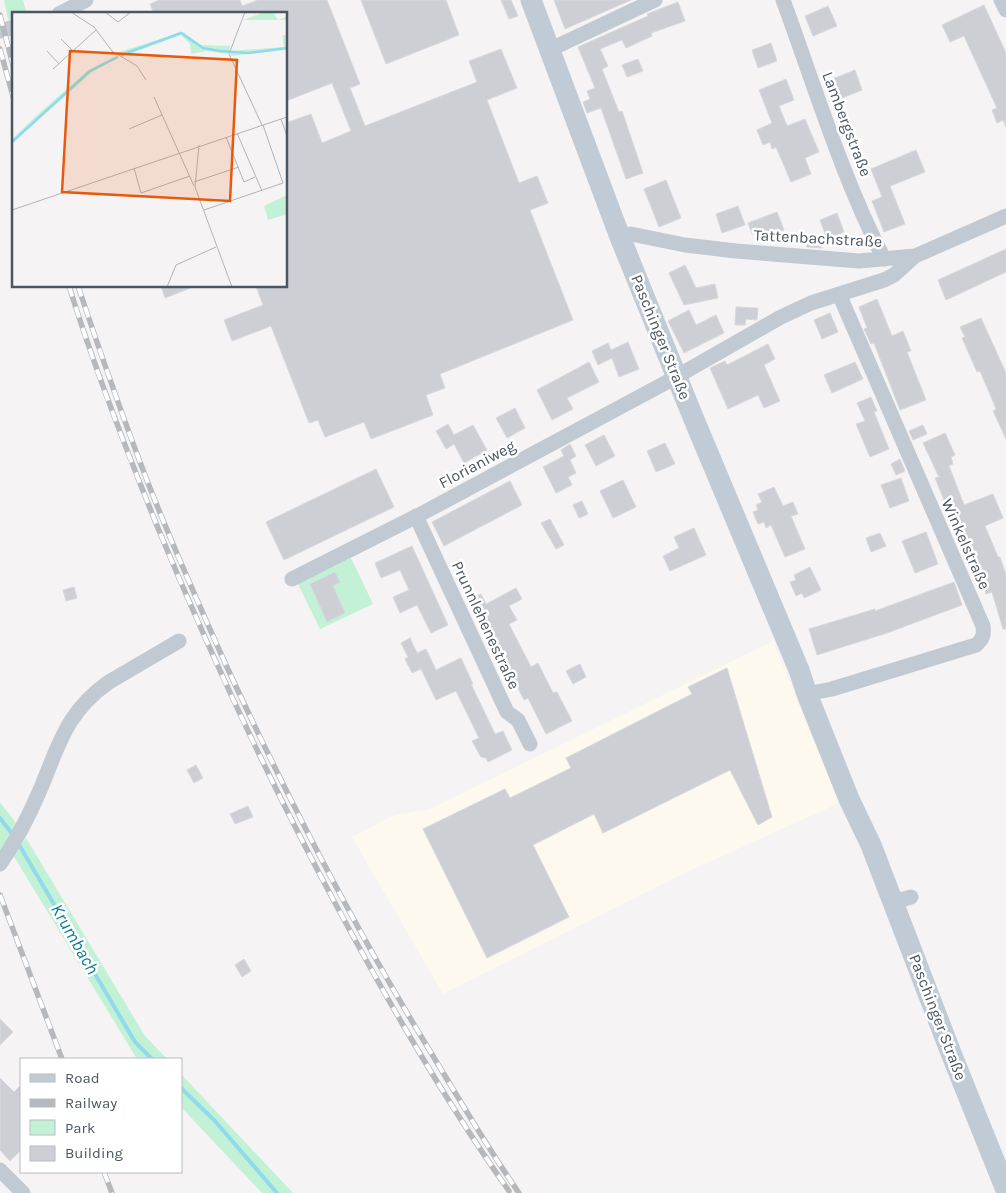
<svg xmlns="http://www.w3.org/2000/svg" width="1006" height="1193" font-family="Karla,sans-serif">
	<rect width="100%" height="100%" fill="#f5f3f3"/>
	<path fill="#fdf9ef" d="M773 641 839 803 687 872 443 994 352 837 392 816 430 809Z"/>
	<path fill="#c3f1d5" d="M4 0H23L27 14H14V18L8 20Z
		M351 558 373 604 320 629 298 584Z
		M0 802 19 827 0 857Z
		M26 838 145 1036 167 1059H137L13 855Z
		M181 1074 293 1193H262L181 1107Z"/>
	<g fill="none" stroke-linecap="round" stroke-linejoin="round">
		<path stroke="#90daee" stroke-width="4" d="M0 818 13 835
			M18 843 135 1042 152 1059
			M181 1088 214 1120 277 1193"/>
	</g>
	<path fill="#cdcfd5" stroke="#d7d9de" d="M159 0H240L242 6 258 0H327L360 84 350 88 365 126 477 82 469 61 501 49 517 88 487 100 519 183 537 176 548 203 530 210 573 320 440 374 445 388 426 395 433 415 371 439 364 422 325 437 318 420 309 423 271 326 232 341 224 320 263 305 256 286H286V123L311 114 322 143 351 131 332 83 286 101V14H154L150 4Z
		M361 0H446L459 35 386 64Z
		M501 0H511L518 16 509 19Z
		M554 0H631L565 29Z
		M678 2 685 21 651 33 652 36 626 48 622 40 600 49 608 66 602 69 619 112 622 111 643 173 626 179 601 108 587 113 583 102 590 99 587 91 595 88 578 47 648 16 647 14 652 12Z
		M984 5 1006 53V127L1003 120 997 123 992 110 997 108 964 36 950 42 942 25Z
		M828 6 837 26 813 36 805 16Z
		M771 43 777 61 758 68 752 50Z
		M638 59 643 71 627 77 622 65Z
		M855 70 862 90 837 100 830 80Z
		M786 79 794 100 779 106 787 126 805 119 819 152 805 158 811 174 791 182 776 147 772 149 770 142 763 145 757 130 772 123 759 90Z
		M916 150 925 172 890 186 905 224 884 232 872 201 882 197 871 169Z
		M666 180 681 218 659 227 644 189Z
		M738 206 745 225 722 233 716 214Z
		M777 212 784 230 764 238 762 231 752 234 748 223Z
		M837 213 844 232 827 239 820 220Z
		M817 235 822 248 807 247 804 239Z
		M1006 249V272L946 300 938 280Z
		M685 265 696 288 715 284 718 298 684 305 669 273Z
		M161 286H193V287L165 298Z
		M877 299 892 336 903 331 911 351 907 352 926 400 900 410 874 343 871 344 864 329 867 328 859 307Z
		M736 307 758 308 757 320 746 319 745 325H735Z
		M689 310 696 325 716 315 724 333 684 353 668 321Z
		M830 313 838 332 822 339 814 320Z
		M981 318 1006 373V439L993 411 996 409 992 399 980 371 977 372 962 338 965 337 960 327Z
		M628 342 639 369 619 377 612 358 598 365 592 351 608 343 611 350Z
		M768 344 775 359 764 365 780 401 764 408 758 395 728 409 710 368 725 361 727 365Z
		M589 362 599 382 567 398 573 409 552 420 537 390Z
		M855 362 863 379 832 393 824 375Z
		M871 397 877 411 874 412 889 449 870 457 856 424 865 421 857 403Z
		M515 408 525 428 507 438 496 418Z
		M448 424 454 435 473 425 487 450 464 463 454 444 446 449 436 431Z
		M923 425 927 434 913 440 909 431Z
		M945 433 955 455 951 457 953 464 949 466 964 505 993 494 1003 518 985 526 998 557H1000L1006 575V629H1003L992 592 986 594 973 551 970 553 949 503 946 505 935 478 939 477 923 443Z
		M604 435 615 456 596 466 585 445Z
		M665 443 675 464 656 472 647 451Z
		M570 444 576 456 570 460 576 473 568 477 572 485 556 493 543 467 564 456 561 450Z
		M900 459 905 471 896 475 891 464Z
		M376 469 394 507 284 560 266 522Z
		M901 478 909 501 890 508 881 485Z
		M623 480 636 507 613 518 600 491Z
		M510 481 522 505 444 546 432 522Z
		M774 487 783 506 793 502 798 514 791 516 805 549 785 557 771 525 766 528 764 522 758 524 753 512 758 510 756 505 762 502 758 494Z
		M582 501 588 514 579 518 573 505Z
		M550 519 564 545 556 549 541 523Z
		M694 528 706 555 670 571 663 556 679 548 674 537Z
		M926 532 938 564 915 573 902 541Z
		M880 533 886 546 871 552 866 538Z
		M412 546 448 625 431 633 417 605 400 613 393 597 409 590 400 570 381 578 375 563Z
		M810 567 821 590 804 598 802 593 796 596 790 582 796 580 794 575Z
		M335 572 340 582 333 586 345 613 327 622 310 584Z
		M954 582 962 605 887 633 817 655 809 629 875 609V611Z
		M74 587 77 598 66 601 63 590Z
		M516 588 522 599 509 606 517 620 509 624 531 667 538 663 553 693 557 692 572 721 546 734 528 698 524 700 510 672 506 674 503 668 501 669 469 600 481 594 486 604Z
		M410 638 417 653 426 649 436 670 461 658 473 684H471L495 734 503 731 512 750 488 762 486 758 481 757 472 741 479 738 456 691 436 700 421 669 412 673 405 659 408 657 401 643Z
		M580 664 586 677 573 684 566 671Z
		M727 668 772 817 758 825 730 770 603 833 594 814 533 845 569 917 487 958 423 829 505 789 510 798 571 768 566 758 692 694 688 687Z
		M196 765 203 778 194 783 187 770Z
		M248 806 253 817 235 824 230 814Z
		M244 959 251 971 242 977 235 965Z
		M0 1019 13 1032 0 1045Z
		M0 1078 14 1092 21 1085V1150L10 1161 0 1150Z"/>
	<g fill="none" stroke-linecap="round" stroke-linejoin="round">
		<path stroke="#c1cad2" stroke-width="15" d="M783 0C815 87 842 177 884 259
			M1001 0 1006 10
			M59 14 86 0
			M0 31 14 27
			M551 49 655 0
			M620 237 631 234 685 245 736 251 859 261 915 256 1006 216
			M416 516 507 712 518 720 530 744
			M292 579 419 515 667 382 781 317 811 303 884 280 894 275 915 256
			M807 694 832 689 976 645C983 639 984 635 983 626L839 294
			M0 864C16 841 29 816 40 790 59 745 66 712 109 682L179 641
			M894 902 911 897
			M0 1170 23 1193"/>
		<path stroke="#c1cbd6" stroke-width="21" d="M531 0 620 237 693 417 799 670 807 694 849 799 871 845 951 1053 1006 1190"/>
		<g stroke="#b5b8bd" stroke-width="5.5">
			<path id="rail" d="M0 15 14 69
				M0 49 14 100
				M69 286C95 370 127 452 160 533 208 648 259 759 317 869 375 979 437 1089 509 1191
				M78 286C100 352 123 418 148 483 172 544 199 605 226 665 287 797 354 927 430 1051 459 1099 487 1147 519 1193
				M0 895 62 1059
				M104 1172 112 1193"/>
		</g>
		<use href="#rail" stroke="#fff" stroke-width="4" stroke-dasharray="11" stroke-linecap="butt"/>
	</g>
	<g text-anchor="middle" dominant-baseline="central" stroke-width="5" stroke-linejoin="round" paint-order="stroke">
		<g font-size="16" fill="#4a5661" stroke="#fff">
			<text transform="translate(847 124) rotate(69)">Lambergstraße</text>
			<text transform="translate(818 238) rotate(3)">Tattenbachstraße</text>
			<text transform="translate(661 337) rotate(68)">Paschinger Straße</text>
			<text transform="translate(477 464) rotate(-28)">Florianiweg</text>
			<text transform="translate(966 544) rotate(66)">Winkelstraße</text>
			<text transform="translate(486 625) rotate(65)">Prunnlehenestraße</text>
			<text transform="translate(938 1017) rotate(69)">Paschinger Straße</text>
		</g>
		<g font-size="18" font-style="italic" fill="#0c7c9b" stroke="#fff">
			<text transform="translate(75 939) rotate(60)">Krumbach</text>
		</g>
	</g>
	<g transform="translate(12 12)">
		<rect width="275" height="275" fill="#f5f3f3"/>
		<path d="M253 0H261L266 8 275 4V8H231ZM171 20 189 33 218 34 216 42 195 39 179 42 178 32 169 23 109 45 104 41ZM270 23H275V38L219 44 218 39 272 35ZM105 43 107 45 79 61 0 131V127L23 105 75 59ZM275 183V202L256 208 252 194Z" fill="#c3f1d5"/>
		<path fill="none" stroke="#90daee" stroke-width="2.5" d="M109 43 169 21 191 36 208 39 236 41 275 36M0 130 78 59 106 45"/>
		<path fill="none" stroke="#b1b4b9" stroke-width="1" d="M59 0 82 15 100 39 125 54 134 68M93 0 106 10 119 0M233 0 217 42 250 113M49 27 61 39M35 39 47 52M41 57 84 18M142 85 182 174M269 107 275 124M117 117 150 103M225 121 250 179M214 125 232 170 243 165M187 133 183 175 220 275M122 156 129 181 178 164M182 170 227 155M0 198 275 105M192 198 271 171 251 113M155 275 164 253 204 235"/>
		<path fill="#e8590c" fill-opacity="0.15" stroke="#e8590c" stroke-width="2.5" d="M58 39 225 48 218 189 50 180Z"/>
		<rect width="275" height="275" fill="none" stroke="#4a5661" stroke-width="2.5"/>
	</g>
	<rect x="20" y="1058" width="162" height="115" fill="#ffffff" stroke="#b7bbc0"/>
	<rect x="30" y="1074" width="25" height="8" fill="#c1cbd6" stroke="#b7bbc0"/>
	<text x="65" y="1083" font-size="15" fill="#4a5661">Road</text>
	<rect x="30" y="1099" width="25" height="8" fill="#b5b8bd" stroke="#b7bbc0"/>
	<text x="65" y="1108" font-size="15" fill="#4a5661">Railway</text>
	<rect x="30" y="1120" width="25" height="15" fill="#c3f1d5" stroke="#b7bbc0"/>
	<text x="65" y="1133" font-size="15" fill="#4a5661">Park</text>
	<rect x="30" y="1146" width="25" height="15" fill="#cdcfd5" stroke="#b7bbc0"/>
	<text x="65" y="1158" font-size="15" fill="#4a5661">Building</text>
</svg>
